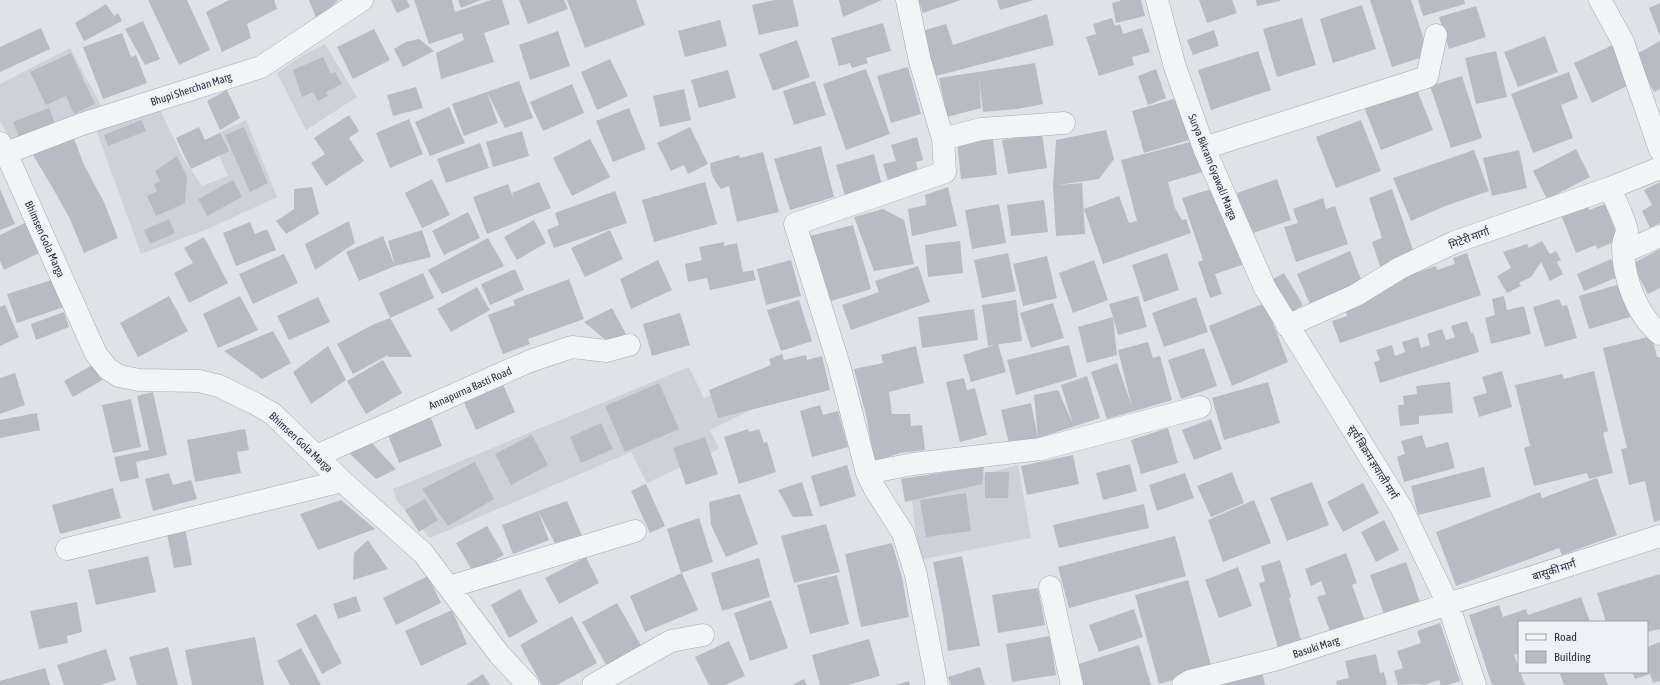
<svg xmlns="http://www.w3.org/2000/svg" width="1660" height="685" font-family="'Asap Condensed','Noto Sans Devanagari',sans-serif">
	<rect width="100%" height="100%" fill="#e0e2e8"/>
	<path fill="#ced1da" d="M325 44 357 97 306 130 277 73 303 55Z
		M70 48 104 111 13 144 0 121V84Z
		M156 101 183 158 202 186 228 176 211 137 246 120 277 197 210 228 141 254 94 124Z
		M689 367 704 398 767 374 778 397 710 430 719 449 647 483 631 452 430 538 397 501 393 489Z
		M1018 465 1031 538 919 560 911 494Z"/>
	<path fill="#b8bbc4" d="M148 0H187L210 50 179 65Z
		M229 0H274L277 9 247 24 251 38 222 52 206 12Z
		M309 0H338L317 20Z
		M391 0H407L410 7 397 13Z
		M414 0H452L455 12 491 0H502L510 24 484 33 494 62 441 79 436 53 464 40 462 33 429 44Z
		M458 0H481L461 8Z
		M519 0H564L568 9 528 24Z
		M567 0H636L645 25 585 48Z
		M774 0H793L799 26 759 35 752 5Z
		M839 0H882L843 17Z
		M918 0H961L923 13Z
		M997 0H1034L1000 10Z
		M1120 0H1141L1145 16 1116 23 1112 3 1120 1Z
		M1199 0H1232L1237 13 1207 23Z
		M1256 0H1280V1L1257 6Z
		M1370 0H1411L1429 55 1392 67Z
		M1418 0H1464L1465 4 1423 16Z
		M1660 3V36L1649 8Z
		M106 4 114 16 118 13 122 21 84 41 75 23Z
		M1362 5 1376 49 1333 63 1320 19Z
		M1476 6 1486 37 1449 49 1439 17Z
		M1047 14 1054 45 936 76 922 31 946 24 953 45Z
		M1112 18 1115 26 1120 24 1123 34 1142 28 1150 52 1132 57 1134 65 1099 76 1086 37 1096 34 1093 24Z
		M1302 18 1316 65 1277 77 1263 29Z
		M720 20 727 46 685 57 678 31Z
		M143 21 160 59 145 65 125 29Z
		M883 23 891 51 866 58 868 63 852 68 850 63 839 66 831 38Z
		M41 28 50 49 0 72V47Z
		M374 29 390 60 353 79 337 47Z
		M1214 30 1219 46 1193 55 1187 40Z
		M558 31 570 66 530 80 519 45Z
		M122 33 131 57 136 55 147 83 103 99 83 47Z
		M1545 36 1558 72 1518 87 1504 52Z
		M419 39 434 51 403 67 394 49 406 42Z
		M797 40 810 77 773 91 759 54Z
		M1660 41V89L1654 92 1635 55Z
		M1617 43 1635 82 1592 103 1574 63Z
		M1258 51 1271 90 1211 110 1198 70Z
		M1496 51 1507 97 1476 104 1465 58Z
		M71 53 95 104 74 114 66 96 46 105 30 72Z
		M323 57 331 74 335 72 342 84 326 92 328 96 318 101 313 92 302 97 293 70Z
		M610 59 628 96 597 110 581 72Z
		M1035 63 1043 104 1017 109 983 112 979 79 981 108 947 117 939 78Z
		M908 67 921 114 891 123 877 76Z
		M866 69 890 134 846 150 823 84Z
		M1156 69 1166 98 1148 105 1138 76Z
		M728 70 736 98 699 108 691 80Z
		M1569 72 1578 98 1561 105 1573 138 1533 153 1511 94Z
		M1462 76 1482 138 1451 148 1430 86Z
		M519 81 533 118 505 128 487 92Z
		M815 81 826 115 794 125 783 91Z
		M572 84 584 113 543 131 530 102Z
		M416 87 423 108 393 116 387 95Z
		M1416 87 1433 130 1381 150 1364 107Z
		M684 89 691 120 660 127 653 96Z
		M227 90 240 118 220 130 207 101Z
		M487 92 498 123 464 136 452 104Z
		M1177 98 1189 140 1144 153 1132 111Z
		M449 107 465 143 430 156 415 122Z
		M49 108 55 123 19 137 13 122Z
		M629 108 646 149 613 162 596 121Z
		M349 115 359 131 349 138 364 161 326 186 311 163 325 154 314 138Z
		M409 119 423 154 390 168 376 133Z
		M141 120 146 131 108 146 104 135Z
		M1361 120 1381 171 1336 188 1316 137Z
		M199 127 205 140 220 133 229 151 191 169 176 138Z
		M244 127 268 183 250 192 225 135Z
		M690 127 708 164 688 174 684 165 671 171 657 143Z
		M71 130 84 165 104 202 118 238 84 253 70 219 51 185 28 147Z
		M1106 130 1114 159 1099 179 1058 185 1082 183 1085 234 1056 236 1053 185 1056 140Z
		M522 131 529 156 493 167 486 142Z
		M1042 134 1047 168 1008 174 1002 140Z
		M917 137 923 160 916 162 919 175 889 184 883 164 896 161 891 145Z
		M590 139 610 177 572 196 553 158Z
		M993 139 997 175 961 179 957 143Z
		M1198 140 1206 171 1168 182 1175 208 1182 220 1186 219 1191 233 1103 264 1084 209 1119 196 1129 223 1137 221 1121 160Z
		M480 143 489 168 446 183 437 159Z
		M821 146 834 197 790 210 774 159Z
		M1576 149 1590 177 1547 199 1533 171Z
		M1474 150 1489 191 1445 206 1411 221 1393 178Z
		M1519 150 1527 188 1492 196 1483 158Z
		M763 152 779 212 737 222 729 186 721 189 715 181 711 172 710 163 739 155 740 158Z
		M874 154 882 185 845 196 836 165Z
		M177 156 187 177 185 203 156 216 147 196 157 191 154 184 160 181 155 171Z
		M432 179 450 215 422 228 405 193Z
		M1277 179 1291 220 1250 234 1237 193Z
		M233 180 242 197 207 216 198 199Z
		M539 182 551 208 487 234 473 197 508 184 516 205 512 193Z
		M705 182 717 224 654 242 642 200Z
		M1660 182V223L1650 228 1642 211 1652 205 1644 190Z
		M312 187 319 214 286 234 276 221 294 209V189Z
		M948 187 957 226 912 236 908 209 926 205 925 195Z
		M1218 187 1248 263 1215 274 1222 294 1210 298 1198 262 1203 260 1182 198Z
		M0 189 15 224 0 230Z
		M1392 189 1415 256 1381 269 1372 242 1382 238 1369 198Z
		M615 191 627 223 554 248 547 230 559 225 555 213Z
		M1323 198 1326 209 1335 206 1348 244 1296 262 1284 227 1298 223 1293 209Z
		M1044 200 1048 232 1011 236 1007 205Z
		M1586 201 1589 210 1605 204 1619 240 1597 249 1596 245 1576 253 1560 212Z
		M999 204 1006 243 972 249 965 210Z
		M883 209 904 220 914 264 874 271 854 217Z
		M468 212 480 238 444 255 432 231Z
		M169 219 175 233 150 244 144 230Z
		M31 220 45 250 4 270 0 261V235Z
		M534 220 546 243 517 260 504 237Z
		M349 221 355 243 315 270 305 244Z
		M250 222 255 234 267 229 276 250 236 266 223 233Z
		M853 225 871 289 828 302 810 236Z
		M422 230 431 257 395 266 359 281 346 252 383 236 395 266 388 241Z
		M610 230 623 259 585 277 571 248Z
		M204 237 228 283 189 303 174 273 193 263 184 248Z
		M488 238 504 266 442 294 428 270Z
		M960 241 963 273 928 277 925 245Z
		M1542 241 1550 254 1556 251 1561 260 1557 262 1563 274 1550 281 1541 262 1531 277 1519 283 1521 286 1507 293 1497 276 1511 268 1503 252 1527 244 1529 248Z
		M724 242V246L737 243 743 272 753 270 756 280 710 290 707 278 688 282 685 264 702 260 699 247Z
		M1660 249V288L1648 294 1632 264Z
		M1350 251 1364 287 1312 309 1297 274Z
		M1008 253 1016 291 982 298 974 260Z
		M1167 253 1179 290 1144 302 1132 265Z
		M1467 253 1481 295 1340 343 1332 321 1347 316 1344 306 1382 293 1380 288 1398 279 1436 266 1437 270 1455 264 1453 258Z
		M284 254 298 283 253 304 239 274Z
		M1047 256 1057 298 1023 306 1013 264Z
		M1611 259 1618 277 1584 291 1577 274Z
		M658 260 672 290 631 309 620 279Z
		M791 260 801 296 766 305 757 269Z
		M1094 260 1108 300 1073 313 1059 273Z
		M918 266 930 302 851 330 842 305 879 292 875 281Z
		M515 269 524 290 490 305 481 284Z
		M423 273 434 298 390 318 379 293Z
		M1284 273 1303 305 1290 313 1271 280Z
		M55 279 64 307 17 323 7 294Z
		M569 279 584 319 528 339 530 344 503 354 488 315 515 305 513 300Z
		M1620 284 1630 317 1589 329 1579 296Z
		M477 287 490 310 451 332 437 309Z
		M169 296 188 331 138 357 120 323Z
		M240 296 258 330 218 348 203 314Z
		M1138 296 1147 327 1118 335 1113 317 1117 355 1087 363 1078 327 1113 317 1109 304Z
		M1504 296 1507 310 1524 306 1531 334 1491 344 1485 318 1495 315 1492 299Z
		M318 297 330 322 289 340 277 316Z
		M1196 297 1208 332 1164 347 1152 313Z
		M1559 299 1562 306 1567 305 1577 338 1545 347 1533 307Z
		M799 300 812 341 781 351 767 310Z
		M1016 300 1022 341 988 346 982 305Z
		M1053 303 1064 338 1031 348 1020 313Z
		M1265 303 1288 362 1232 386 1209 326Z
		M5 305 19 337 0 346V307Z
		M612 308 627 336 612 345 584 322Z
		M974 309 978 340 922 348 918 317Z
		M64 312 69 327 36 340 31 324Z
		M680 313 690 345 652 356 643 324Z
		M390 318 412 357H388V355L353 374 337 344 372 325Z
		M1467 321 1471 333 1473 332 1479 352 1380 383 1374 362 1380 360 1376 350 1392 345 1395 356 1405 352 1402 342 1418 337 1421 348 1430 345 1427 334 1442 329 1446 340 1450 339 1455 337 1451 326Z
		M273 331 291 363 262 379 224 351Z
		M1652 336 1657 357H1660V520L1654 522 1645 481 1629 485 1621 449 1627 448 1603 348Z
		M1148 342 1153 358 1160 356 1172 400 1107 419 1091 372 1117 363 1132 407 1118 350Z
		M998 344 1006 372 971 382 963 355Z
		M1069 345 1077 377 1016 395 1007 360Z
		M328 346 346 380 311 404 293 372Z
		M916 346 924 383 889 392 892 414H910L911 426 922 425 925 450 900 453 874 462 867 419 854 369 883 363 881 355Z
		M1204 348 1217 386 1181 399 1168 360Z
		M782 354 784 360 806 355 807 360 822 356 830 390 718 418 709 390 771 365 769 359Z
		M383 360 402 393 366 414 347 381Z
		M96 363 104 379 73 397 64 381Z
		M1502 371 1512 407 1479 417 1473 397 1487 393 1482 377Z
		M1594 371 1608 431 1603 433 1613 473 1589 479 1587 473 1534 486 1524 448 1530 446 1515 385 1562 374 1564 379Z
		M15 373 25 405 0 414V378Z
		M1087 376 1100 418 1038 438 1034 395 1058 390 1073 424 1061 385Z
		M964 378 967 390 975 388 987 435 960 442 946 382Z
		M502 382 515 412 476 430 463 400Z
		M1268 382 1280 423 1224 440 1212 398Z
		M1450 382 1453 413 1419 416V424L1400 426 1398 405H1404L1403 396 1417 394 1416 386Z
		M659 383 679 429 625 452 605 406Z
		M153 392 167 455 136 462 139 478 120 482 114 457 149 450 137 396Z
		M131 399 141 447 113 453 102 405Z
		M1031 403 1038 438 1009 444 1001 410Z
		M820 405 823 415 838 411 848 447 812 457 800 411Z
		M37 413 40 430 0 438V420Z
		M429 413 442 446 399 463 386 430Z
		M1211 419 1222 449 1194 460 1182 430Z
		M601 423 613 449 581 463 570 437Z
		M1168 428 1178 463 1141 474 1131 440Z
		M245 429 249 450 237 452 241 473 195 482 187 440Z
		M748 429 749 432 759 429 764 443 767 442 776 472 739 484 724 437Z
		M532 435 548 465 511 485 495 454Z
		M1422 435 1426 448 1448 442 1455 468 1404 482 1397 457 1405 454 1401 441Z
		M705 437 718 474 686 485 673 448Z
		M367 438 396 469 376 479 350 454Z
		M1073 455 1079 484 1027 495 1021 466Z
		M475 462 494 499 448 526 422 489Z
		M1130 464 1137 491 1103 500 1096 473Z
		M847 465 856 496 820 507 811 476Z
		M984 466 982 484 905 502 901 479Z
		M1484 467 1491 497 1418 515 1411 486Z
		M985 472H1009L1008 498H985Z
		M1232 472 1244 503 1211 517 1197 486Z
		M169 473 173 485 191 480 197 499 153 511 145 479Z
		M1185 473 1194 498 1157 511 1149 485Z
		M1597 478 1617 535 1562 555 1559 548 1456 586 1436 532 1540 492 1542 498Z
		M802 482 813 516 793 517 778 490Z
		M1312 482 1329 525 1287 541 1270 498Z
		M1363 483 1379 513 1343 532 1327 502Z
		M646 484 665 526 650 533 631 491Z
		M113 488 121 518 60 534 52 505Z
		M966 493 971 531 926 537 920 500Z
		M740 494 758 544 726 557 711 525 709 502Z
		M425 499 438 520 419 532 405 510Z
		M341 500 375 529 318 550 300 514Z
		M1254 500 1271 543 1223 562 1208 520Z
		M567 501 583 538 558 549 538 511Z
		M1144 504 1149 528 1059 548 1053 525Z
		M538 511 549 540 513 554 502 525Z
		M699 518 713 562 681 573 667 529Z
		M1384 520 1399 550 1376 562 1361 532Z
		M826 524 840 572 794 583 781 536Z
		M487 526 504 555 473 572 456 543Z
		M185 527 192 565 174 568 166 530Z
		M1175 536 1186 576 1069 608 1058 567Z
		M368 540 388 569 353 580 354 553Z
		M892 543 902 577 909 617 861 627 845 554Z
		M1346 553 1357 583 1352 585 1365 621 1331 634 1317 597 1326 594 1321 581 1311 586 1305 569Z
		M148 556 156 592 96 605 88 570Z
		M962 556 980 646 948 651 943 614 933 562Z
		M586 557 599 583 559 604 545 578Z
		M759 558 770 597 722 611 711 573Z
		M1280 560 1291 597 1289 598 1302 644 1279 651 1259 583 1265 581 1261 566Z
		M1406 562 1420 602 1384 614 1370 575Z
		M1238 567 1252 606 1219 618 1205 580Z
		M682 573 698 610 645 632 630 596Z
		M1660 574V629L1647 632V622H1606L1597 593Z
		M837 575 849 624 810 634 797 585Z
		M428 576 441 603 396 625 383 598Z
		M1188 580 1212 669 1159 684 1135 595Z
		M1038 588 1045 625 998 633 992 595Z
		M520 589 538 622 509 638 491 605Z
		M356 596 361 611 338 619 333 604Z
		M1581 597 1590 622H1519V653L1514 655 1525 685H1492L1469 615 1499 605 1503 617 1526 609 1528 615Z
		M771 600 788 648 750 661 734 613Z
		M77 602 82 632 67 636 68 643 39 649 30 611Z
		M617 603 643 649 608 668 582 622Z
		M1134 609 1143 637 1099 652 1089 625Z
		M452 610 467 644 421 666 405 631Z
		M316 614 342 663 322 674 296 624Z
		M572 616 597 663 557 685H542L520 645Z
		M1440 623 1460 681 1447 685H1441L1439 680 1425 685 1416 684 1398 685 1394 671 1403 668 1397 651 1421 643 1417 631Z
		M1050 636 1056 675 1012 682 1006 644Z
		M255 637 264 685H192L185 650Z
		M869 639 880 676 848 685H820L812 655Z
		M729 641 745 676 725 685H709L695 657Z
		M1660 642V681L1653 683 1650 674 1635 679 1632 672H1647V647Z
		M1139 645 1151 685H1078L1072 666Z
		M168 647 178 685H137L129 657Z
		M301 648 321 685H290L277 661Z
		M106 649 116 680 100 685H64L57 665Z
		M1376 654 1380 673 1384 672 1387 685H1337L1336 681 1349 678 1345 661Z
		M980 667 985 685H951L948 677Z
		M45 668 50 685H0V681Z
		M1262 672 1265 685H1215Z
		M1565 672H1603L1608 685H1564L1560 674Z
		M483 674 490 685H466Z
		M804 679 807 685H792Z
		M909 681 910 685H896Z"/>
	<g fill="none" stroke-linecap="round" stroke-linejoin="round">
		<g stroke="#a6a9b2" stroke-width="23">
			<path id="minor" d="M907 0 920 61 943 139 945 172 795 224 839 365 867 473 875 489 903 533 916 575 937 685
				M1157 0 1175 67 1204 148 1265 288 1401 507 1448 604 1475 685
				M1600 0 1623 42 1660 150
				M943 139 981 129 1064 123
				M0 143 6 153 96 354 108 369 119 376 139 380 199 381 219 386 254 403 273 414 342 481 423 553 499 654 528 685
				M1204 148 1427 77 1436 35
				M6 153 82 124 261 67 362 0
				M1610 188C1613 196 1627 224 1627 231 1626 236 1623 241 1623 246 1623 277 1636 314 1660 334
				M1624 252 1660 236
				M1287 326 1356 295 1400 268 1455 242 1610 188 1660 168
				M316 456 530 361 572 347 607 351 629 345
				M867 473 913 464 1041 449 1200 407
				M67 549 342 481
				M449 587 635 531
				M1050 587 1072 685
				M593 685 671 641 703 635
				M1183 685 1190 681 1274 660 1660 536"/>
		</g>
		<use href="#minor" stroke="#f3f4f6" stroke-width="22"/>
	</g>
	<g text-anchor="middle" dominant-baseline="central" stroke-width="4" stroke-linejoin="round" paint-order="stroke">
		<g font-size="11" fill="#2a2f3e" stroke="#eff1f6">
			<text transform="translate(191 89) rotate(-18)">Bhupi Sherchan Marg</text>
			<text transform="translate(1213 167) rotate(68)">Surya Bikram Gyawali Marga</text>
			<text transform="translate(1469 238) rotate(-21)">मिटेरी मार्गा</text>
			<text transform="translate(45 239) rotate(66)">Bhimsen Gola Marga</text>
			<text transform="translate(470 388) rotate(-24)">Annapurna Basti Road</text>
			<text transform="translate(301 442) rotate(43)">Bhimsen Gola Marga</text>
			<text transform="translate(1373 462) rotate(58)">सूर्य बिक्रम ज्ञवाली मार्ग</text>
			<text transform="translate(1554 570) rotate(-18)">बासुकी मार्ग</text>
			<text transform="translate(1316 647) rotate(-18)">Basuki Marg</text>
		</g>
	</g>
	<rect x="1518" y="621" width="130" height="52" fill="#eff1f6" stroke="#a0a3ac"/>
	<rect x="1526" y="634" width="20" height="6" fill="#f3f4f6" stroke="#a0a3ac"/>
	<text x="1554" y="641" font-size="12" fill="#2a2f3e">Road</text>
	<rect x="1526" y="651" width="20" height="12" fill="#b8bbc4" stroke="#a0a3ac"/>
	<text x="1554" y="661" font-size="12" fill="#2a2f3e">Building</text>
</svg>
